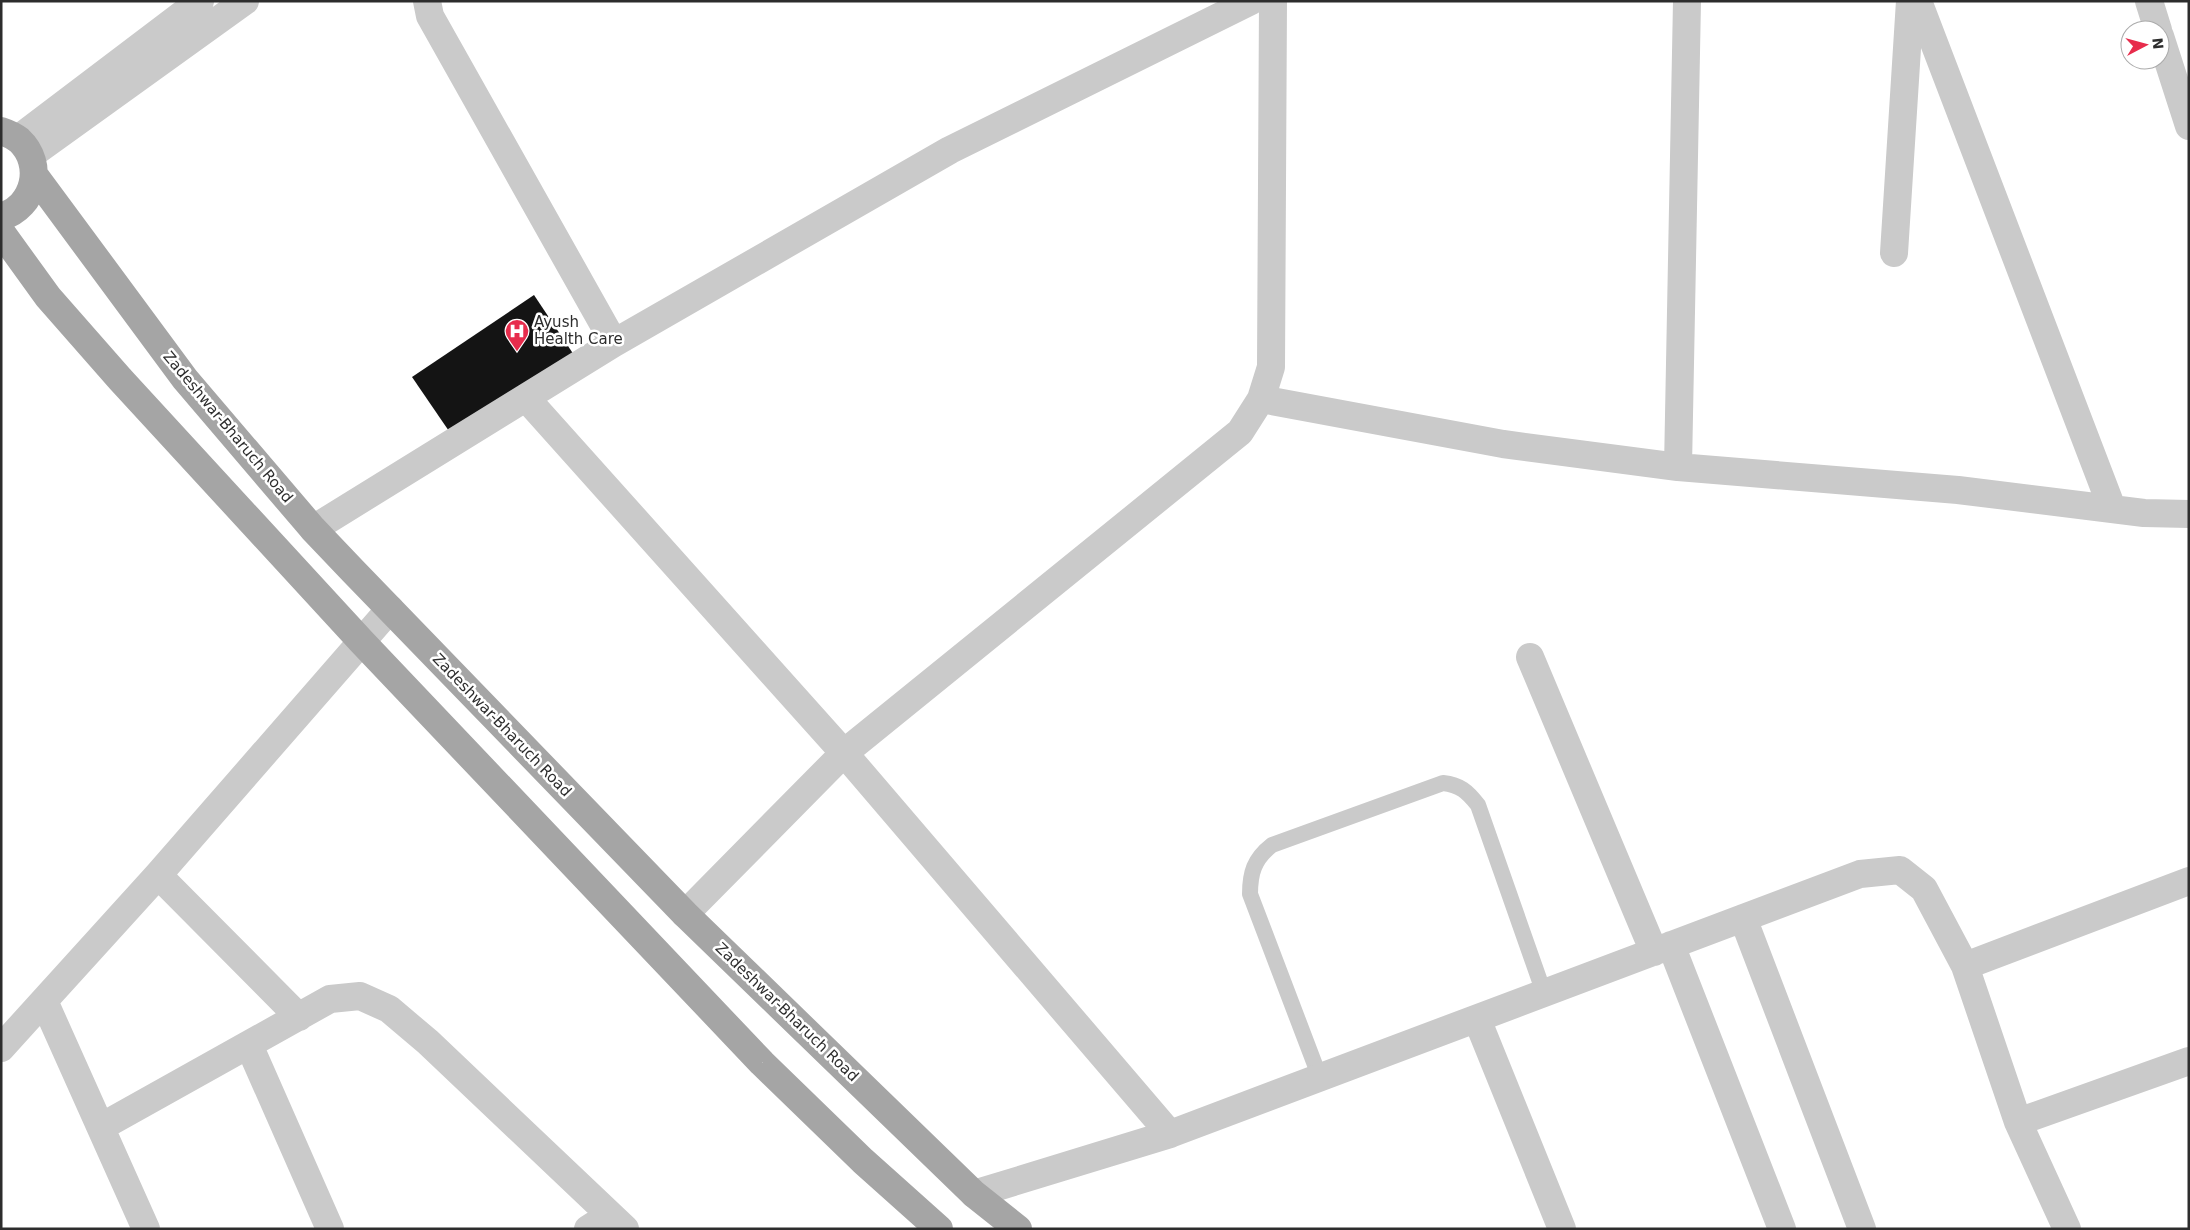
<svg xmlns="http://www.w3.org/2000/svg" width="2190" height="1230" font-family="'DejaVu Sans',sans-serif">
	<rect width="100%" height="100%" fill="#fff"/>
	<path fill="#141414" d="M534 295 574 355 453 437 412 377Z"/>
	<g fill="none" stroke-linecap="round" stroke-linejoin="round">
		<path stroke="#cacaca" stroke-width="16" d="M1320 1078 1250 894C1250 873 1254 859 1272 845L1443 783C1460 785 1467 791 1478 805L1544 993"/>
		<path stroke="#cacaca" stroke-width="28" d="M427 1 430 16 614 343
			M1918 1 2112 508
			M2149 1 2158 30
			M2160 36 2189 126
			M1894 253 1910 1
			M526 398 844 753 1170 1134
			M1261 399 1503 444 1678 467 1958 490 2144 513 2189 514
			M1678 467 1687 1
			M313 529 614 343 950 150 1251 1
			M1530 657 1654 952
			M158 875 299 1017
			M685 914 844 753 1240 432 1261 399 1271 367 1273 1
			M1743 918 1862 1229
			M1671 945 1782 1229
			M1965 966 2189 881
			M44 1001 146 1229
			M1477 1019 1562 1229
			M249 1045 330 1229
			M1 1048 158 875 390 609
			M2018 1122 2189 1061
			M101 1127 330 999 360 996 389 1009 428 1042 625 1229
			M974 1194 1170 1134 1860 874 1900 870 1924 889 1965 966 2018 1122 2067 1229
			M588 1229 610 1215"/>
		<path stroke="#cacaca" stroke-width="28" d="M18 139 200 1
			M31 155 245 1"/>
		<path stroke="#a5a5a5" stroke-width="28" d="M1 131C7 133 14 136 19 140 45 164 35 207 1 217
			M35 176 185 379 313 529 353 571 685 914 974 1194 1018 1229
			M1 232 48 297 120 379 362 642 762 1063 863 1161 939 1229"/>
	</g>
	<defs>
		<g id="hospital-pin" transform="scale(1.25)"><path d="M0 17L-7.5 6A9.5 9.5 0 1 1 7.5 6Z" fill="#e72c4c" stroke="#fff"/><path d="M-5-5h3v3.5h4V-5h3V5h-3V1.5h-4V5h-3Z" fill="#fff"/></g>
	</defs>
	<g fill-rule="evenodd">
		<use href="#hospital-pin" x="517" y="331"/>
	</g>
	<g text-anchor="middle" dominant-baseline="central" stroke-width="5" stroke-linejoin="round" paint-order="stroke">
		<g font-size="15" fill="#2d2d2d" stroke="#fff" text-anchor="start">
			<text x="534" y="322">Ayush<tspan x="534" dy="17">Health Care</tspan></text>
		</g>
		<g font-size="15" fill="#2d2d2d" stroke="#fff">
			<text transform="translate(228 427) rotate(50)">Zadeshwar-Bharuch Road</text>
			<text transform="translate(502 725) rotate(46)">Zadeshwar-Bharuch Road</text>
			<text transform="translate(787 1012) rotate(44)">Zadeshwar-Bharuch Road</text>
		</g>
	</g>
	<rect width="2190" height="1230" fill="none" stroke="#2d2d2d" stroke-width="5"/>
	<g transform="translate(2145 45) rotate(84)"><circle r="24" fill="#ffffff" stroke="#ababab"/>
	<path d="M0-4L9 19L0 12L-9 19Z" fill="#e72c4c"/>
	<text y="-8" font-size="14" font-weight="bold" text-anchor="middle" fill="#2d2d2d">N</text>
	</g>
</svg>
